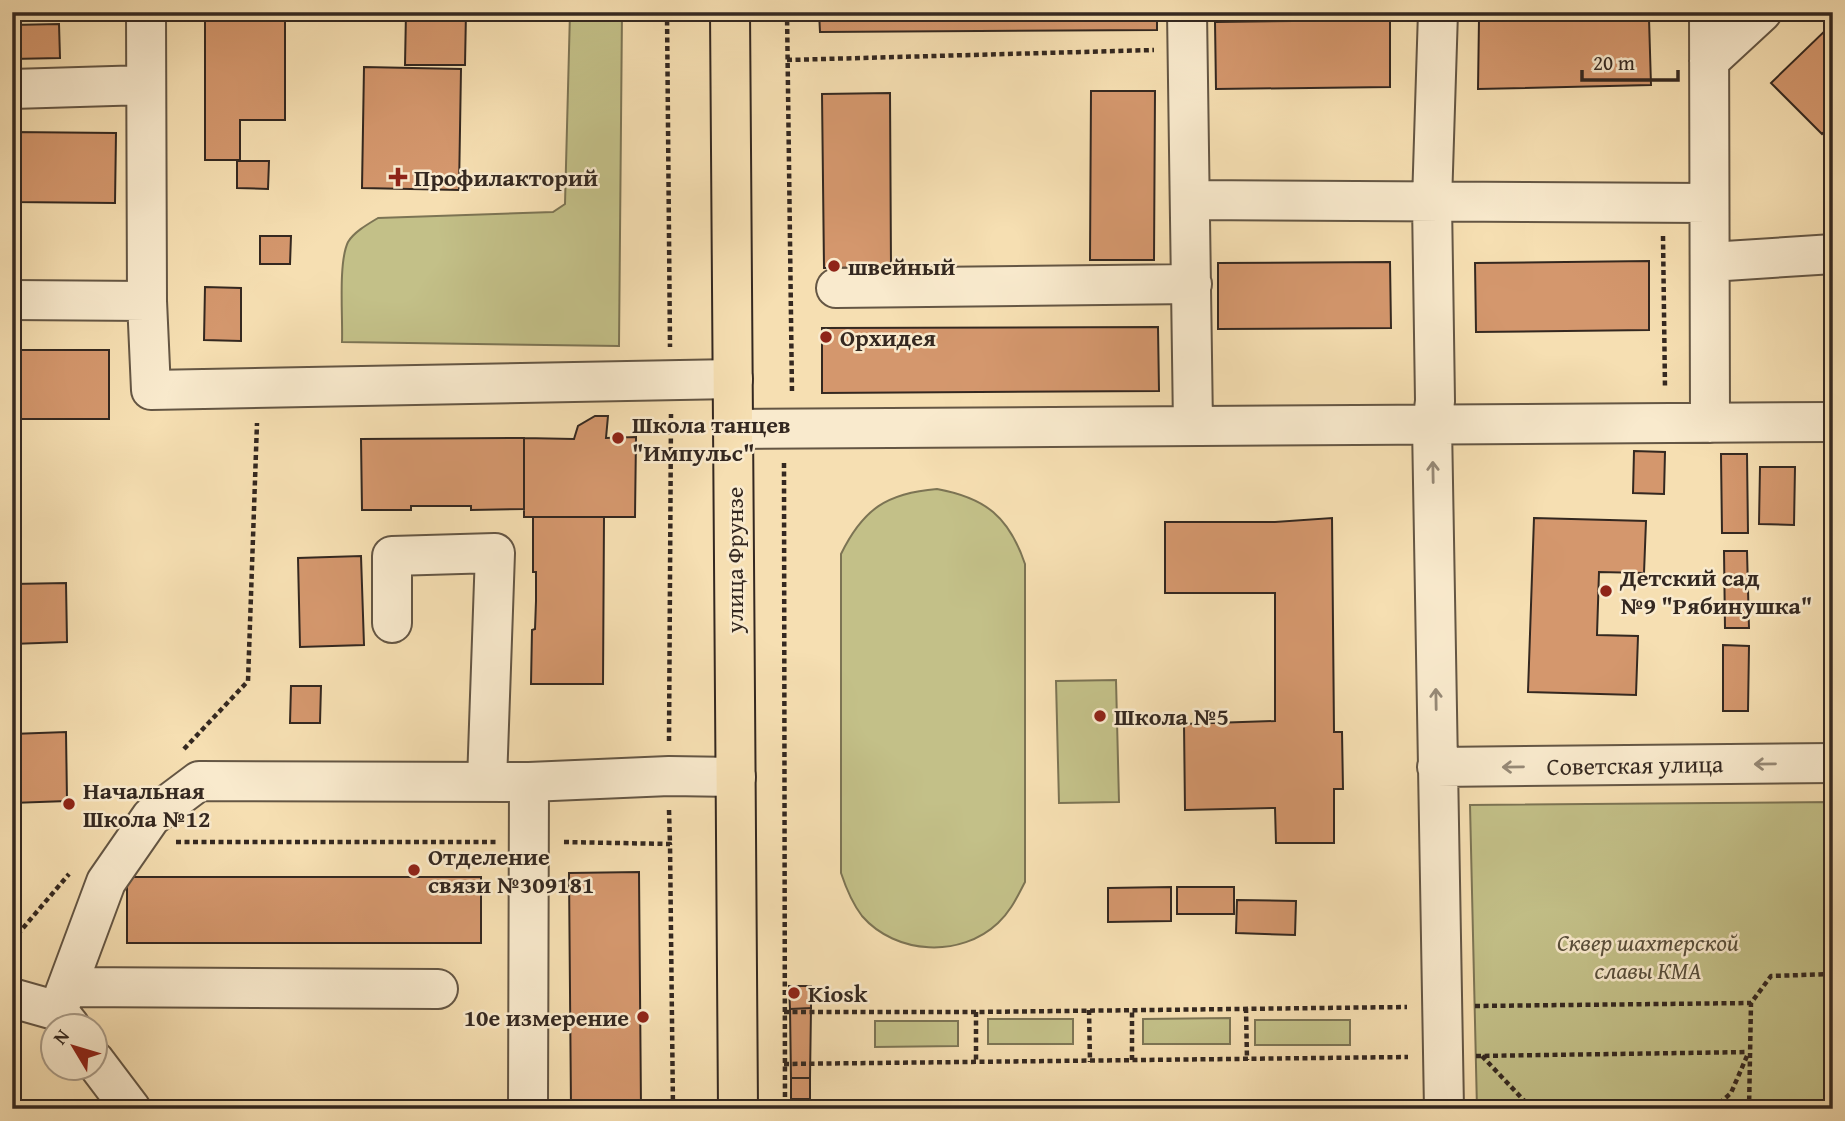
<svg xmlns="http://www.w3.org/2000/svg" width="1845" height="1121" font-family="'Gentium Book Plus',serif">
	<rect width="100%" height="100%" fill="#f6dfb2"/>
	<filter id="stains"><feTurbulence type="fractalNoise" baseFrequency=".00286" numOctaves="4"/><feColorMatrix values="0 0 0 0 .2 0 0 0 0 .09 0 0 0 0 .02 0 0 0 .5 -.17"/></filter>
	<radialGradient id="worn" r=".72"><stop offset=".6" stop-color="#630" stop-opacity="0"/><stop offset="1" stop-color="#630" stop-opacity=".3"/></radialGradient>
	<path fill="#c3c088" stroke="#7c7454" stroke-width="2" d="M570 12H622L619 346 342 342C343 317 338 263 348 242 354 232 368 224 378 218L553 212 565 204Z
		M937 489C986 498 1009 517 1025 564V882C1017 897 1011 911 998 923 961 958 896 955 862 916 852 903 846 888 841 873V554C863 509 887 493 937 489Z
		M1116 680 1119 802 1059 803 1056 681Z
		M1833 802V1109H1477L1470 805Z
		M1230 1018V1044H1143V1019Z
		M988 1019H1073V1044H988Z
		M1255 1020H1350V1045H1255Z
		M875 1021H958V1046L875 1047Z"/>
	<path fill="#d4976d" stroke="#342820" stroke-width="2" d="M205 12H285V120H240V160H205Z
		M406 12H466L465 65H405Z
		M819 12H1157V30L820 32Z
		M1479 19H1649L1651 85 1478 89Z
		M1390 20V87L1216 89 1215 22Z
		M1833 23V123L1822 134 1771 83Z
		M59 24 60 58 12 59V25Z
		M364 67 461 69 459 190 362 188Z
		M1091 91H1155L1154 260H1090Z
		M890 93 891 267 824 268 822 94Z
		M12 132 116 133 115 203 12 202Z
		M237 161H269L268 189 237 188Z
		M260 236H291L290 264H260Z
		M1649 261V330L1476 332 1475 263Z
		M1390 262 1391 328 1218 329V263Z
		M205 287 241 288V341L204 340Z
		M1158 327 1159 391 822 393V328Z
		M12 350H109V419H12Z
		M595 416H608L606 438 636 437 635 517H524V438L574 439 578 426Z
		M524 438V509L471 510V506H411V510H362L361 439Z
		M1634 451 1665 452 1664 494 1633 493Z
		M1721 454H1747L1748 533H1722Z
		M1760 467H1795L1794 525 1759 524Z
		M533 517H604L603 684H531L532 630 535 629 536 601V572H533Z
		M1332 518 1334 732H1342L1343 789H1334V843H1276L1275 808 1185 810 1184 724 1275 721V593H1165V522H1275Z
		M1534 518 1646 521 1644 573 1599 572 1597 635 1638 636 1636 695 1528 692Z
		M1724 551H1747L1749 628H1725Z
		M361 556 364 645 300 647 298 558Z
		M66 583 67 642 12 644V584Z
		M1723 645 1749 646 1748 711H1723Z
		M291 686H321L320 723H290Z
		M66 732 67 801 12 803V734Z
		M639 872 641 1109H571L569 873Z
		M127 877H481V943H127Z
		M1171 887V921L1108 922V888Z
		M1177 887H1234V914H1177Z
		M1237 900 1296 901 1295 935 1236 933Z
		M789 986H811V1008L790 1009Z
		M811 1008 810 1078H791L790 1009Z
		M791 1078H810V1099H791Z
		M1345 1105V1109H1123L1122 1106Z"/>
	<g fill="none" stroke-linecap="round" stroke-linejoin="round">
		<g stroke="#645644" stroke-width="42">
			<path id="minor" d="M146 12 147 301 151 390 733 379
				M1187 12 1193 425
				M1438 12 1432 202 1435 401 1432 425 1444 1109
				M1709 12 1710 423
				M1709 61 1762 12
				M12 89 146 85
				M1190 200 1709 203
				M1710 262 1833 254
				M836 288 1192 284
				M12 300 147 301
				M733 429 1833 422
				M392 623V556L495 553 487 782
				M1437 767 1833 763
				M67 987 438 989
				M12 998 58 1011
				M70 1026 58 1011 106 882 151 817 199 781 529 782 669 776 736 777
				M94 1060 131 1109
				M528 1109 529 782"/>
		</g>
		<g stroke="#342820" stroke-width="42">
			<path id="major" d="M730 12 738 1109"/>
		</g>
		<path stroke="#342820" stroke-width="4.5" stroke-dasharray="5 3.5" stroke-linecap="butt" d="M667 12 670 347
			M787 12 792 393
			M787 60 1154 50
			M1663 236 1665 388
			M784 463 785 1109
			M669 741 671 414
			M184 749 248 681 257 423
			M669 810 670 844
			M176 842H496
			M564 842 670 844 673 1109
			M1831 870 1833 923
			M12 941 69 874
			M1475 1006 1751 1003
			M1246 1008 1247 1060
			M1089 1010 1090 1062
			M784 1012H976L1407 1007
			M976 1012V1063
			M1476 1056 1748 1052
			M1482 1056 1532 1109
			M1132 1060V1010
			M784 1064 1408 1057
			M1713 1109 1731 1093 1747 1056
			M1749 1109 1751 1003 1771 976 1833 974"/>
		<use href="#minor" stroke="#f9eacd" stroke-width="38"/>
		<use href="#major" stroke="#f6dfb2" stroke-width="38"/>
	</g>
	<defs><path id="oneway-shaft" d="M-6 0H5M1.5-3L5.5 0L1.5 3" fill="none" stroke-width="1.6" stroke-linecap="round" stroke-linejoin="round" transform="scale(1.75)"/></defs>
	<g stroke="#968976">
		<use href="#oneway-shaft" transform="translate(1433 472) rotate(-91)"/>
		<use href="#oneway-shaft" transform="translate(1436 699) rotate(-91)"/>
		<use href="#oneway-shaft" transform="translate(1765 764) rotate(179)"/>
		<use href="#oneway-shaft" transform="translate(1513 767) rotate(179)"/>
	</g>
	<g fill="#8f2418" stroke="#f9eacd" stroke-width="2.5">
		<path d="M394.5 166.5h7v7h7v7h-7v7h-7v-7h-7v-7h7z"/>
		<circle cx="834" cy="266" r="7"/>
		<circle cx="826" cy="337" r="7"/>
		<circle cx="618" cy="438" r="7"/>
		<circle cx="1606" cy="591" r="7"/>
		<circle cx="1100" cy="716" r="7"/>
		<circle cx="69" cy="804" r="7"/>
		<circle cx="414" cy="870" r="7"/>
		<circle cx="794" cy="993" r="7"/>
		<circle cx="643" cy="1017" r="7"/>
	</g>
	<g text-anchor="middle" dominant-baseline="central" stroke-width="5" stroke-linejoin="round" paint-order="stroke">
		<g font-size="24" font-weight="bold" fill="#342820" stroke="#f9eacd" text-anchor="start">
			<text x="414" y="177">Профилакторий</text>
			<text x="848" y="266">швейный</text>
			<text x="840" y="337">Орхидея</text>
			<text x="632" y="424">Школа танцев<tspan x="632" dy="28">"Импульс"</tspan></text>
			<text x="1620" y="577">Детский сад<tspan x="1620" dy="28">№9 "Рябинушка"</tspan></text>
			<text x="1114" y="716">Школа №5</text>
			<text x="83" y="790">Начальная<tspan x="83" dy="28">Школа №12</tspan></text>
			<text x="428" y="856">Отделение<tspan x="428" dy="28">связи №309181</tspan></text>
			<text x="808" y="993">Kiosk</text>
			<text x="629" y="1017" text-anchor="end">10е измерение</text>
		</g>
		<g font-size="24" fill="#342820" stroke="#f9eacd">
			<text transform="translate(734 560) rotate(-90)">улица Фрунзе</text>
			<text transform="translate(1635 765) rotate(-1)">Советская улица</text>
		</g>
		<g font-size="24" font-style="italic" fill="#584e3a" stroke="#f9eacd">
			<text x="1648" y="942">Сквер шахтерской<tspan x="1648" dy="28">славы КМА</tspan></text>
		</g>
	</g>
	<rect width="1845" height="1121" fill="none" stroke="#f6dfb2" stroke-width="42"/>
	<rect x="14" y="14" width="1817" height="1093" fill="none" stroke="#342820" stroke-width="3.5"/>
	<rect x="21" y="21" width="1803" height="1079" fill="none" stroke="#342820" stroke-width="2"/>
	<g transform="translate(74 1047) rotate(308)"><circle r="33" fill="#f9eacd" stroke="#aa9c88" stroke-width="2"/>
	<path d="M0-5L12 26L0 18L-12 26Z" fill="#8f2418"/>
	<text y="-10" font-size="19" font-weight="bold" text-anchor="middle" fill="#342820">N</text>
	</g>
	<path d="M1582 70v10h96v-10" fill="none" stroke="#342820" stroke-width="3.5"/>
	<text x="1593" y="70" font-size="21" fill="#342820" stroke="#f9eacd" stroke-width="5" paint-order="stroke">20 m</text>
	<rect width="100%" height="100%" filter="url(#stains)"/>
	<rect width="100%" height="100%" fill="url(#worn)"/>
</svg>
